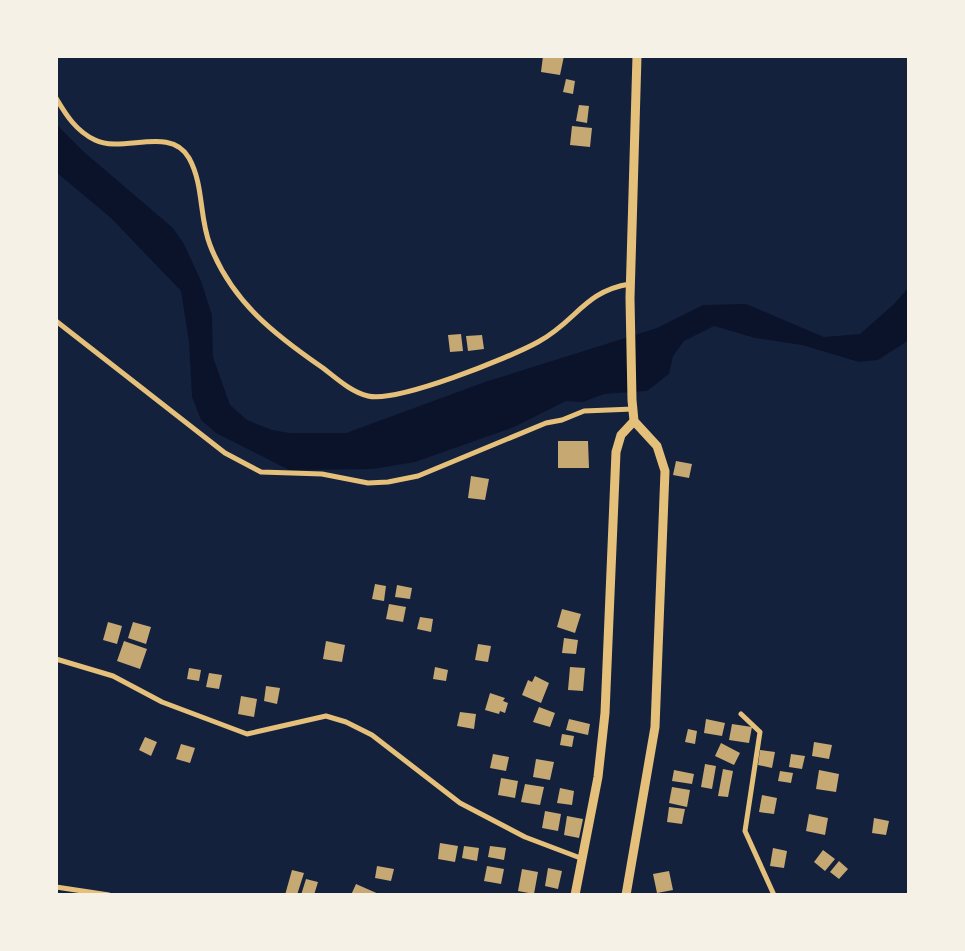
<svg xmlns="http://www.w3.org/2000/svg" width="965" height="951" font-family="'Fira Sans Condensed',sans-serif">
	<rect width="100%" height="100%" fill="#14213d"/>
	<path fill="#0b132b" d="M56 124 84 152 173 228 184 244 201 281 212 315 213 357 230 405 247 420 272 430 290 433H346L485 382 657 328 703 305 746 304 824 337 860 334 893 305 909 287V340L878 360 859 362 802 345 755 338 714 326 684 341 673 356 669 374 647 391 604 394 583 402 566 401 514 427 415 462 373 469 289 470 216 433 201 420 192 397 189 342 181 291 111 218 56 172Z"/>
	<path fill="#c6a872" d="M543 56H564L560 75 541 72Z
		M566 79 575 81 573 94 563 92Z
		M579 105 589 106 587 123 576 121Z
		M572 126 592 128 590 147 570 145Z
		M461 334 463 351 450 352 448 335Z
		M482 335 484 349 468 351 466 336Z
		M558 441H588L589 468H558Z
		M676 461 692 464 689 478 673 475Z
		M471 476 489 479 485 500 468 498Z
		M375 584 386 586 384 601 372 599Z
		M397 585 412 588 410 599 395 597Z
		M389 604 406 607 403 622 386 619Z
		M562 609 581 614 575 633 557 627Z
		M420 617 433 619 431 632 417 629Z
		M108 622 122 626 117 644 103 640Z
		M133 622 151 627 146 644 128 638Z
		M564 638 578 640 576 654 562 653Z
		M124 641 147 649 140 669 117 661Z
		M326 641 345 645 342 662 323 659Z
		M478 644 491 646 488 662 475 660Z
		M435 667 448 670 446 681 433 679Z
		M570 667 585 668 583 691 568 690Z
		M189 668 201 670 199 681 187 679Z
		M209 673 222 675 219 689 206 687Z
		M535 676 549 683 541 703 522 695 528 680 532 682Z
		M266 686 280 688 277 704 264 701Z
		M490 693 505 698 503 701 508 703 505 713 500 711 499 714 485 710Z
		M241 696 257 699 254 717 238 714Z
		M539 707 555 713 550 727 533 722Z
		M460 712 476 714 474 729 457 726Z
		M569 719 590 724 588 735 566 730Z
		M706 719 725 723 722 736 704 733Z
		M732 724 752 727 749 743 729 740Z
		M688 729 697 731 695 744 685 742Z
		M562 734 574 736 572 747 560 745Z
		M145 737 157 742 151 756 139 750Z
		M814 742 832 745 829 759 812 756Z
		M721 743 740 753 734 765 715 756Z
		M181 744 195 748 190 763 176 759Z
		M760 750 775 752 772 768 758 765Z
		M493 754 509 757 506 771 490 768Z
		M791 754 805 756 802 769 789 767Z
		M536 759 554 762 550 780 533 777Z
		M705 764 716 766 712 789 701 787Z
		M723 769 733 771 728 797 718 796Z
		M674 770 694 774 692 784 672 781Z
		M819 770 839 774 836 792 816 789Z
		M780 771 793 773 791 783 778 781Z
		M501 778 518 781 515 798 498 795Z
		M525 784 544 787 540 805 521 802Z
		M672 787 690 790 687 807 669 803Z
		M560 788 574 791 572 805 557 803Z
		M762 795 777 798 774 814 759 812Z
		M669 807 685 809 682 824 667 822Z
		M545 811 561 814 558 831 542 828Z
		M809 814 828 818 825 835 806 831Z
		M567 816 583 819 579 838 564 835Z
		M874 818 889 821 886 835 872 833Z
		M440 843 458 846 455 862 438 859Z
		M464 846 479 848 477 861 462 858Z
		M490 846 506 848 504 860 488 857Z
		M773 848 787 851 784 868 770 866Z
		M823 850 835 859 825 871 814 862Z
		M839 861 848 869 839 879 830 872Z
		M377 866 394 869 391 881 375 878Z
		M487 866 504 869 501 884 484 881Z
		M548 868 562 871 558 889 545 886Z
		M522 869 538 872 534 894 518 891Z
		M292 870 304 873 297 895H285Z
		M669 871 673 890 657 893 653 874Z
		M306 879 318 882 314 895H301Z
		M356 884 381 895H351Z"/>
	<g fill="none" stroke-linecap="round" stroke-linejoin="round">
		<path stroke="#e5c07b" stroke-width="5" d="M56 98C66 115 76 131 95 140 123 154 170 125 189 158 204 185 199 217 210 245 232 302 275 335 323 368 336 378 351 392 368 396 397 403 509 358 538 342 576 322 584 291 630 284
			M56 321 225 453 261 472 322 474 368 483 388 482 418 476 546 423 562 420 584 411 633 409
			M56 659 113 676 162 702 247 734 326 716 346 722 372 735 460 803 525 837 583 859
			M741 714 760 732 745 831 774 895
			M56 887 109 895"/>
		<path stroke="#e5c07b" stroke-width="9" d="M575 895 598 777 605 713 616 452 621 435 634 421
			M626 895 655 727 665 471 657 446 634 421 632 400 630 298 637 56"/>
	</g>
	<rect width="965" height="951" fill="none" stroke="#f6f1e7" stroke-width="116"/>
</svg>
